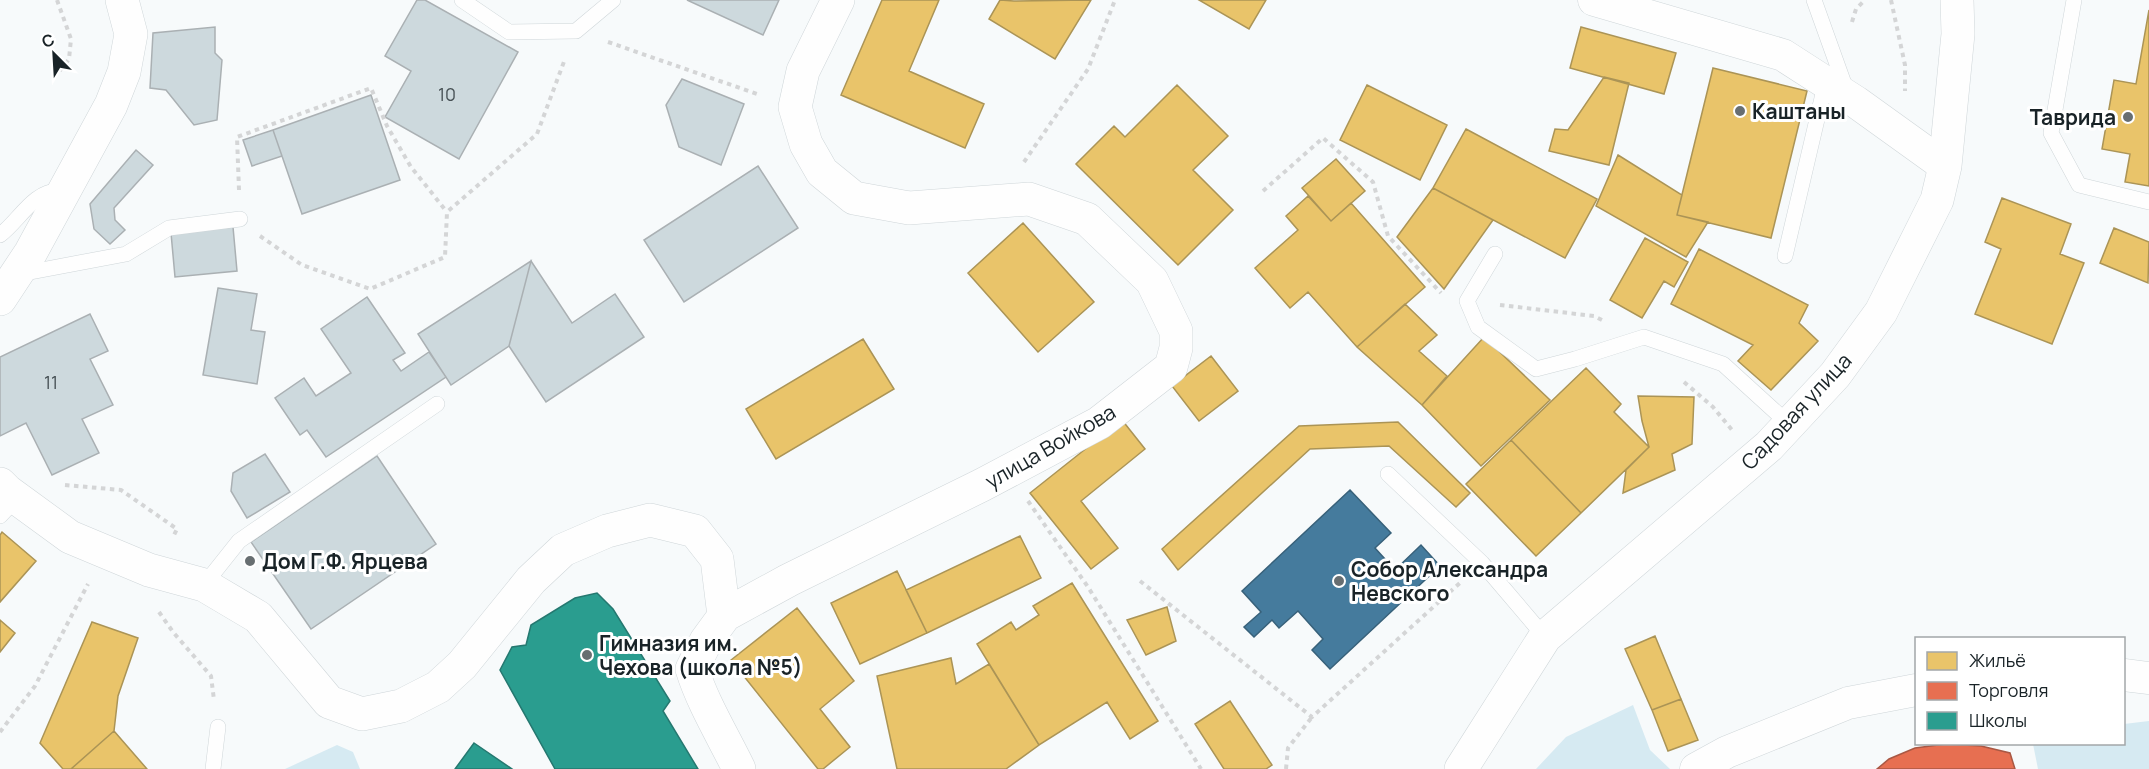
<svg xmlns="http://www.w3.org/2000/svg" width="2149" height="769" font-family="Manrope,sans-serif">
	<rect width="100%" height="100%" fill="#f7fafb"/>
	<path fill="#d6eaf2" d="M1633 705 1650 750 1670 769H1536L1566 737Z
		M2149 721V769H2038L2033 744H2124V724Z
		M337 745 353 752 360 769H285Z"/>
	<path fill="#e9c46a" stroke="#ab9456" stroke-width="1.5" d="M882 0H939L909 71 984 104 965 148 841 95Z
		M1000 0 1014 1 1091 0 1055 59 989 19Z
		M1199 0H1266L1249 29Z
		M2149 10V186L2125 182 2130 154 2102 149 2114 80 2136 84Z
		M1581 27 1676 53 1664 94 1570 68Z
		M1713 68 1807 91 1771 238 1677 215Z
		M1604 77 1629 83 1609 165 1549 151 1555 129 1568 130Z
		M1177 85 1228 136 1193 170 1233 210 1178 265 1076 164 1114 126 1125 137Z
		M1367 85 1447 125 1420 180 1340 140Z
		M1466 129 1597 199 1565 258 1433 188Z
		M1618 155 1682 195 1677 215 1708 222 1686 257 1596 206Z
		M1336 159 1365 191 1331 221 1302 188Z
		M1433 188 1493 220 1444 289 1397 237Z
		M1308 196 1331 221 1351 203 1425 287 1357 347 1308 292 1290 308 1255 268 1298 230 1286 216Z
		M2002 198 2071 224 2060 254 2084 263 2052 344 1975 314 2001 249 1985 242Z
		M1023 223 1094 302 1038 352 968 273Z
		M2114 228 2149 242 2148 283 2100 263Z
		M1645 238 1688 262 1674 287 1664 281 1642 318 1610 300Z
		M1699 249 1808 305 1799 323 1818 341 1771 390 1738 361 1753 345 1671 304Z
		M1405 304 1437 335 1419 351 1447 376 1422 405 1357 347Z
		M1484 337 1550 400 1481 466 1422 405Z
		M863 339 894 389 776 459 746 409Z
		M1211 356 1238 391 1199 421 1172 386Z
		M1586 368 1621 404 1614 412 1649 447 1581 513 1511 440Z
		M1638 396 1694 397 1692 444 1672 454 1675 470 1623 493 1626 470 1649 447 1642 421Z
		M1122 420 1145 449 1081 501 1118 548 1091 569 1030 493Z
		M1398 422 1470 493 1456 507 1389 446 1310 449 1178 570 1162 549 1299 426Z
		M1511 440 1581 513 1536 556 1466 484Z
		M2 532 36 561 0 602V535Z
		M1020 536 1041 578 927 633 906 590Z
		M897 571 927 633 860 664 831 603Z
		M1072 583 1158 721 1130 739 1107 702 1039 745 977 644 1011 622 1016 630 1039 615 1033 606Z
		M1167 607 1176 641 1146 655 1127 620Z
		M797 608 854 681 820 709 850 747 823 769H818L731 660Z
		M0 620 15 633 0 652Z
		M92 622 138 638 118 696 114 731 71 769H63L40 743Z
		M1655 636 1681 699 1652 710 1625 649Z
		M951 658 956 684 989 664 1039 745 1006 769H897L877 676Z
		M1681 699 1698 740 1668 751 1652 710Z
		M1230 701 1272 765 1266 769H1224L1195 724Z
		M114 731 147 769H71Z"/>
	<path fill="#e76f51" stroke="#a95844" stroke-width="1.5" d="M1946 744 1981 746 2010 753 2015 769H1877L1889 759 1915 748Z"/>
	<path fill="#2a9d8f" stroke="#257870" stroke-width="1.5" d="M597 593 613 609 670 701 663 711 698 769H555L500 670 512 647 526 645 531 625 575 598Z
		M474 743 512 769H455Z"/>
	<path fill="#457b9d" stroke="#38617a" stroke-width="1.5" d="M1350 490 1391 533 1375 548 1395 570 1421 545 1440 566 1330 669 1312 650 1323 639 1298 611 1279 628 1272 620 1254 637 1244 627 1261 612 1242 591Z"/>
	<path fill="#cdd9dd" stroke="#aab0b3" stroke-width="1.5" d="M417 0H425L518 52 459 159 385 117 411 71 385 56Z
		M687 0H779L763 35Z
		M215 27V53L222 60 217 120 194 125 166 90 150 88 153 33Z
		M682 79 744 104 721 165 679 147 666 105Z
		M371 95 400 180 302 214 273 130Z
		M273 130 282 156 252 166 243 140Z
		M136 150 153 165 114 208 115 220 125 230 110 244 94 229 90 204Z
		M758 166 798 228 684 302 644 240Z
		M233 227 237 271 175 277 171 233Z
		M531 261 572 323 615 294 644 337 546 402 509 346Z
		M531 261 509 346 451 385 418 334Z
		M218 288 257 294 251 330 265 332 257 384 203 375Z
		M367 297 405 353 393 360 401 371 429 352 446 377 326 457 307 430 300 435 275 398 304 378 316 396 351 373 321 329Z
		M90 314 108 351 90 359 113 405 82 419 99 453 52 475 26 423 0 436V357Z
		M265 454 290 492 247 518 231 491 233 473Z
		M377 456 436 544 311 629 251 542Z"/>
	<g fill="none" stroke-linecap="round" stroke-linejoin="round">
		<g stroke="#cfd6d9" stroke-width="16">
			<path id="lane" d="M462 0 509 32 576 31 613 0
				M1814 0 1847 92
				M2074 0 2051 133 2079 185 2149 202
				M0 235C18 222 34 190 59 191
				M1495 254 1467 301 1478 327 1536 369 1575 359 1644 337 1723 364 1789 424
				M1785 256 1826 81
				M20 274 126 254 169 228 240 219
				M1388 474 1482 563 1545 637
				M0 516 17 498
				M204 585 239 541 437 404
				M213 769 218 727"/>
		</g>
		<g stroke="#cfd6d9" stroke-width="33">
			<path id="street" d="M1594 0 1783 55 1856 102 1945 166
				M2124 675 2149 678
				M1696 769 1727 752 1848 703 1916 690"/>
		</g>
		<g stroke="#cfd6d9" stroke-width="34">
			<path id="secondary" d="M0 299 31 252 111 105 124 72 131 34 122 0
				M0 484 7 491 70 537 149 570 204 585 258 617 329 702 362 714 401 706 438 687 462 665 531 580 563 550 607 531 650 520 695 531 717 559 724 616
				M739 769C723 736 703 704 692 669L706 641 725 615 789 580 982 485 1099 423 1171 367 1176 348V331L1152 281 1087 219 1029 199 909 208 854 198 822 172 806 144 795 107 803 71 838 0"/>
		</g>
		<g stroke="#cfd6d9" stroke-width="34">
			<path id="primary" d="M1461 769 1545 637 1769 446 1835 375 1881 312 1937 200 1945 166 1958 34 1957 0"/>
		</g>
		<path stroke="#d4d5d6" stroke-width="4" stroke-dasharray="4.5 4.5" stroke-linecap="butt" d="M57 0 71 39 69 59 58 73
			M1891 0 1905 65V91
			M1852 22 1856 9 1865 0
			M608 42 760 95
			M1024 162 1088 69 1115 0
			M239 190 237 137 371 88 387 126 411 167 447 212
			M1263 191 1323 138 1373 182 1388 236 1441 293
			M260 236 302 265 370 289 445 257 447 212 537 134 565 59
			M1500 305 1594 316 1602 320
			M1684 382 1713 407 1732 430
			M65 485 121 490 177 529 173 537
			M1028 501 1088 587 1201 769
			M1140 581 1312 717 1462 581
			M159 612 173 632 211 676 214 700
			M0 732 35 686 88 584
			M1286 769 1288 748 1312 717"/>
		<use href="#lane" stroke="#fefefe" stroke-width="15"/>
		<use href="#street" stroke="#fefefe" stroke-width="32"/>
		<use href="#secondary" stroke="#fefefe" stroke-width="33"/>
		<use href="#primary" stroke="#fefefe" stroke-width="33"/>
	</g>
	<g fill="#676e71" stroke="#fff" stroke-width="2">
		<circle cx="1740" cy="111" r="6"/>
		<circle cx="2128" cy="117" r="6"/>
		<circle cx="250" cy="561" r="6"/>
		<circle cx="1339" cy="581" r="6"/>
		<circle cx="587" cy="655" r="6"/>
	</g>
	<g text-anchor="middle" dominant-baseline="central" stroke-width="6" stroke-linejoin="round" paint-order="stroke">
		<g font-size="18" fill="#465054">
			<text x="447" y="94">10</text>
			<text x="51" y="382">11</text>
		</g>
		<g font-size="21" font-weight="bold" fill="#192327" stroke="#fff" text-anchor="start">
			<text x="1752" y="111">Каштаны</text>
			<text x="2116" y="117" text-anchor="end">Таврида</text>
			<text x="262" y="561">Дом Г.Ф. Ярцева</text>
			<text x="1351" y="569">Собор Александра<tspan x="1351" dy="24">Невского</tspan></text>
			<text x="599" y="643">Гимназия им.<tspan x="599" dy="24">Чехова (школа №5)</tspan></text>
		</g>
		<g font-size="21" fill="#192327" stroke="#fff">
			<text transform="translate(1796 411) rotate(-47)">Садовая улица</text>
			<text transform="translate(1050 446) rotate(-30)">улица Войкова</text>
		</g>
	</g>
	<rect x="1915" y="637" width="210" height="108" fill="#ffffff" stroke="#a3a7a9" stroke-width="1.5"/>
	<rect x="1927" y="652" width="30" height="18" fill="#e9c46a" stroke="#a3a7a9" stroke-width="1.5"/>
	<text x="1969" y="667" font-size="18" fill="#192327">Жильё</text>
	<rect x="1927" y="682" width="30" height="18" fill="#e76f51" stroke="#a3a7a9" stroke-width="1.5"/>
	<text x="1969" y="697" font-size="18" fill="#192327">Торговля</text>
	<rect x="1927" y="712" width="30" height="18" fill="#2a9d8f" stroke="#a3a7a9" stroke-width="1.5"/>
	<text x="1969" y="727" font-size="18" fill="#192327">Школы</text>
	<g transform="translate(54 54) rotate(336)" stroke="#ffffff" stroke-width="4.5" paint-order="stroke">
	<path d="M0-4.5L10 22L0 15L-10 22Z" fill="#192327"/>
	<text y="-9" font-size="16" font-weight="bold" text-anchor="middle" fill="#192327">С</text>
	</g>
</svg>
